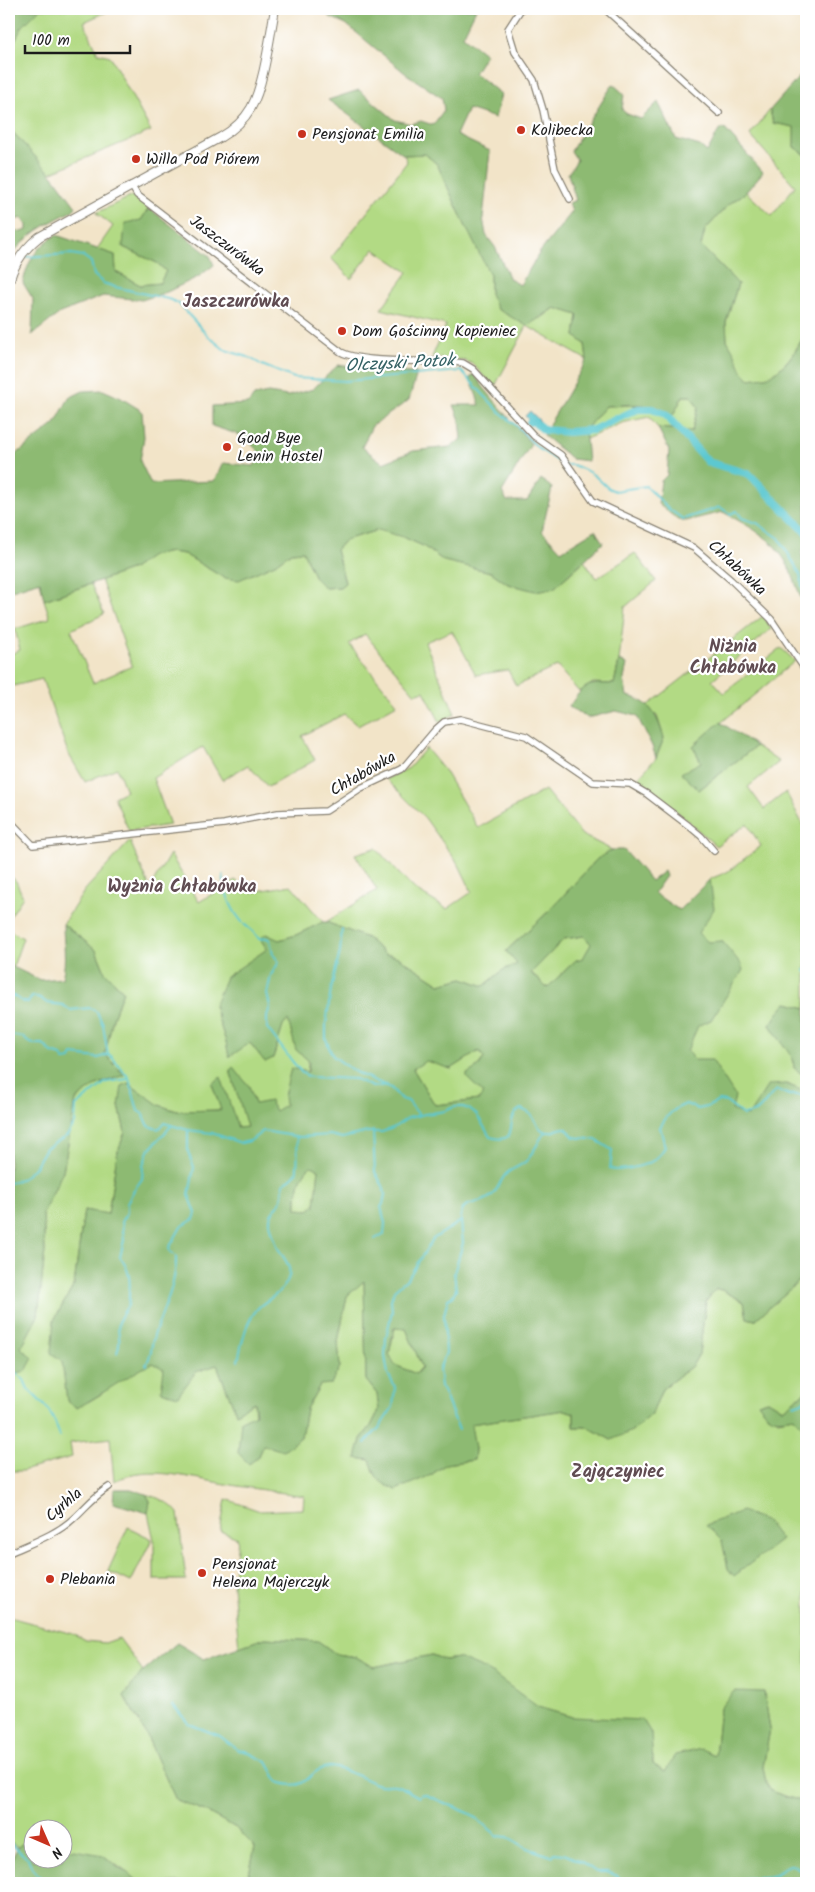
<svg xmlns="http://www.w3.org/2000/svg" width="815" height="1892" font-family="Kalam,sans-serif">
	<rect width="100%" height="100%" fill="#fff"/>
	<filter id="ink" filterUnits="userSpaceOnUse"><feTurbulence type="fractalNoise" baseFrequency=".02" numOctaves="2"/><feDisplacementMap in="SourceGraphic" scale="10" xChannelSelector="R" yChannelSelector="G"/><feConvolveMatrix kernelMatrix="1 2 1 2 8 2 1 2 1" color-interpolation-filters="sRGB"/></filter>
	<filter id="wash" filterUnits="userSpaceOnUse"><feTurbulence type="fractalNoise" baseFrequency=".0096" numOctaves="4" result="noise"/><feDisplacementMap in="SourceGraphic" scale="20" xChannelSelector="R" yChannelSelector="G"/><feGaussianBlur stdDeviation="1.12" result="paint"/><feColorMatrix in="noise" values="0 0 0 0 0 0 0 0 0 0 0 0 0 0 0 0 0 1.4 0 .05"/><feComposite in="paint" operator="in"/></filter>
	<g filter="url(#wash)">
		<rect width="100%" height="100%" fill="#f2e4c8"/>
		<path fill="#b2da84" stroke="#677b50" fill-rule="evenodd" d="M40 9H113L84 22 98 53 110 56 151 131 50 173 9 128 11 48 22 27Z
			M770 110 773 123 795 127 794 147 806 155V335L805 334C796 350 786 367 769 376 763 378 755 378 749 379L742 371 727 340 726 322 738 284 701 246 705 230 728 205 746 192 772 216 795 186 750 135Z
			M425 154 437 164 467 229 476 243 490 275V294L540 319 555 308 578 315 575 336 585 344 587 360 527 326 494 388 473 364 465 361 432 357 446 325 381 309 408 272 374 249 351 279 331 258 407 162 404 155Z
			M132 196 149 208 123 247 157 263 166 271 160 283 140 285 116 272 115 255 97 249 113 226 96 213Z
			M683 396H691L698 407 692 431 658 428 649 417 622 423 586 439 585 430 606 406C632 406 650 401 672 417Z
			M378 530 403 537 423 546 444 561 491 572 508 584 554 588 584 561 597 578 635 553 656 581 625 607 619 661 614 684 593 683 579 692 557 666 516 686 508 670 476 675 452 631 425 642 455 714 440 722 424 691 415 694 365 634 349 644 397 704 358 726 344 714 302 736 315 760 268 787 248 765 222 780 203 747 153 778 170 825 129 831 114 797 126 791 117 768 85 782 68 753 42 679 9 687V655L20 650 15 629 50 618 44 600 91 584 104 614 71 630 93 683 132 666 101 580 133 569 150 556 171 552 184 554 224 578 275 564 291 552 303 551 315 578 325 588 340 587 345 582 336 550 345 540Z
			M763 616 771 629 712 680 724 693 781 648 795 661 693 746 701 762 699 790 756 746 779 762 748 787 764 809 786 792 806 831V1008L787 1003 770 1025 794 1059V1068L806 1077V1092L786 1084 748 1117 732 1111 694 1060 576 960 547 988 531 972 564 939 584 936 591 944 679 910 711 891 710 879 727 872 761 846 747 824 716 846 647 785 637 779 656 758 664 738 657 716 647 706Z
			M426 748 444 770 478 828 545 790 582 835 612 850 597 859 551 909 506 951 518 964 503 970 484 986 463 978 440 984 398 957 385 954 367 938 326 922 377 890 355 854 376 848 404 879 417 891 447 909 472 892 459 865 425 818 386 779 409 768Z
			M130 841 150 888 170 854 199 902 235 880 252 892 291 885 323 922 296 935 279 940 254 959 214 1006 226 1042 250 1043 265 1061 273 1058 283 1026 288 1019 311 1038 307 1072 328 1137 255 1104 249 1086 230 1070 248 1127 239 1128 212 1084 222 1110 177 1111 158 1105 128 1083 119 1106 125 1132 117 1154 108 1214 84 1210 74 1285 54 1320 62 1361 88 1402 103 1393 91 1376 153 1363C175 1375 194 1372 217 1365L236 1413 254 1402 257 1458 263 1445 301 1437 306 1409 320 1385 340 1367 338 1342 347 1296 364 1280 366 1380 377 1394 379 1410 371 1426 361 1439 357 1458 371 1460 375 1474 431 1475 446 1464 474 1460 475 1449 470 1424 565 1410 574 1413V1427H588L611 1440 652 1414 662 1389 692 1366 699 1354 706 1301 716 1289 722 1290 744 1302 747 1318 755 1320 806 1275V1391L783 1409 768 1400 758 1403 778 1420 793 1417 802 1426 806 1424V1803L773 1792 766 1783 763 1767 770 1729 764 1692 720 1708 715 1756 665 1772 653 1765V1756L293 1713 458 1658 445 1660 432 1655 374 1667 356 1657 336 1654 318 1641 265 1638 239 1647 233 1586 238 1538 220 1531 226 1499 260 1511 303 1509 304 1496C280 1492 255 1489 231 1485 193 1479 150 1464 114 1481L110 1438 70 1443 72 1457 22 1471H9V1373L11 1374 20 1348 38 1316 45 1251 43 1213 63 1171 76 1100 96 1085 124 1075 105 1054 113 1018 123 991 105 972 96 950 63 924 85 890ZM547 1710 572 1717 538 1738Z
			M9 874 16 881 23 897 9 918Z
			M9 930 23 938 13 967 9 965Z
			M479 1051 484 1058 468 1078 483 1093 479 1100 435 1105 413 1069 426 1060 451 1069Z
			M311 1165 319 1169 315 1205 309 1210 297 1209C296 1193 299 1175 311 1165Z
			M395 1328H406L422 1367 416 1374 395 1365 389 1354Z
			M146 1494C159 1498 169 1502 178 1513L186 1580H154V1540L148 1513 150 1501Z
			M128 1527 152 1539 131 1582 108 1571Z
			M9 1617 73 1634 86 1641 105 1643 119 1638 143 1671 124 1696 145 1732 176 1800 205 1811 236 1828 255 1847 247 1883H140C129 1873 115 1865 103 1855L62 1860V1830H32V1853L9 1883V1870L18 1847 9 1841Z"/>
		<path fill="#8dba72" stroke="#546b47" fill-rule="evenodd" d="M9 9H40L22 27 11 48 9 76Z
			M322 9H476L463 36 486 54 474 73 501 94 495 118 468 109 456 135 490 151 483 218 486 235 495 247 510 279 520 285 540 252 572 212 569 203 576 200 568 174 577 160 571 151 613 84 624 94 622 110 627 114 641 119 658 102 676 139 700 146 707 152 718 132 724 128 763 172 746 192 728 205 705 230 701 246 738 284 726 322 727 340 735 354 742 371 749 379C755 378 763 378 769 376 786 367 797 350 805 334L806 335V390L801 402 806 411V550L801 551 806 576V614C799 594 793 570 780 553 767 534 742 523 723 512L686 521 677 519 658 504 661 481 667 475 669 450 658 428 692 431 698 407 691 396H683L672 417C650 400 632 405 606 406L585 430 588 461 572 459 543 435 587 360 585 344 575 336 578 315 555 308 527 326 497 309 490 294V275L467 229 437 164 425 154 404 155 328 100 359 90 395 120 411 124 421 121 433 125 444 110 442 98 405 73 346 24 330 17Z
			M799 77 806 85V155L794 147V127L773 123 770 110Z
			M9 128 54 177 76 207 72 211C48 223 26 235 10 257H9V228L21 232 27 230V225L22 218 12 221 9 220Z
			M149 208 210 256 214 265 198 277 167 292 142 300 103 296 60 313 32 335 33 299 23 283C28 260 36 248 56 235L115 255 116 272 140 285 160 283 166 271 157 263 123 247 125 223 141 220Z
			M338 365 384 372 417 373 409 400 372 426 362 447 383 463 413 451 450 447 462 439 460 420 454 405H480L470 378 474 374 484 388 531 444 502 492 507 501H527L541 479 552 488 542 531 561 551 595 530 603 543 554 588 535 591 508 584 491 572 444 561 423 546 403 537 378 530 345 540 336 550 345 583 340 587 325 588 315 578 303 551 291 552 275 564 239 580 224 578 184 554 171 552 151 556 133 569 44 600 40 581 9 591V450L14 456 55 424 69 398 83 391 103 390 121 398 142 411 144 437 140 461 151 484 214 481 223 463 254 466 261 454 243 436 212 426V406L248 404 254 396 268 393 288 396 313 389Z
			M619 661 627 664 624 679 627 696C651 700 658 718 664 738L656 758 652 746 637 716 616 711 588 718 569 707C584 684 587 683 614 684Z
			M720 722 756 746 699 790 681 773 701 762 693 746Z
			M612 850H624L651 881 664 871 666 876 654 893 679 910 710 879 714 909 698 933 708 942 722 941 741 964 743 970 711 1020 698 1026 687 1051 694 1060H712L735 1096 732 1110 748 1116 768 1085 786 1084 806 1092V1275L755 1320 747 1318 744 1302 722 1290 716 1289 706 1301 699 1354 692 1366 662 1389 652 1414 634 1430 611 1440 588 1427H574V1413L565 1410 471 1424 475 1449 474 1460 446 1464 431 1475 396 1490C377 1481 377 1480 370 1460L356 1458 361 1439 371 1426 379 1410 377 1394 366 1380 364 1281 347 1296 338 1342 340 1367 331 1384 320 1385 306 1409 301 1437 284 1451 263 1445 257 1458 249 1464 238 1453 241 1421 256 1414 254 1402 236 1413 217 1365 196 1372 178 1396 161 1391 164 1369 153 1363C126 1376 103 1394 77 1408L67 1401 62 1361 51 1353 54 1320 74 1285 84 1210 108 1214 117 1154 125 1132 119 1106 122 1086 128 1083 159 1105 177 1111 221 1110 212 1084 221 1077 238 1128 247 1127 230 1070 233 1067 249 1086 255 1104 270 1101 275 1111 285 1105 284 1096 291 1068 308 1072 309 1061 296 1050 288 1020 283 1026 273 1058 265 1062 250 1043 229 1057 226 1042 214 1006 226 977 267 949 260 939 266 934 279 940 296 935 323 922H326L367 938 385 954 398 957 440 984 463 978 484 986 503 970 517 964 506 951 551 909 597 859ZM584 936 591 944 583 958 576 960 547 988 531 973 564 939ZM479 1051 484 1058 478 1067 467 1074V1078L483 1093 479 1100 435 1105 413 1069 426 1061 451 1069ZM311 1166 319 1169 315 1205 309 1210 297 1209C296 1194 299 1175 311 1166ZM394 1328 406 1329 422 1367 416 1374 395 1365 389 1354Z
			M63 924 96 950 105 972 123 991 113 1018 105 1054 124 1075 96 1085 76 1100 63 1171 43 1213 45 1251 38 1316 21 1348 33 1358 26 1371 11 1374 9 1373V965L40 980 62 978C67 961 63 941 63 924Z
			M787 1003 806 1008V1077L794 1068 793 1059 770 1025 778 1013Z
			M806 1391V1424L802 1426 793 1417C773 1421 770 1419 758 1403L768 1400 783 1409Z
			M114 1489H131L146 1494 150 1501 148 1513 113 1503Z
			M742 1511 768 1523 781 1540 734 1576 728 1569 722 1541 706 1525Z
			M265 1638 318 1641 336 1654 356 1657 374 1667 432 1655 445 1660 458 1658 489 1671 538 1707 572 1717 643 1720 651 1733 653 1764 665 1772 675 1755 701 1749 715 1755 720 1708 734 1691 764 1692 770 1729 763 1767 766 1783 773 1792 806 1803V1883H247L255 1847 236 1828 205 1811 176 1800 145 1732 124 1696 143 1671 177 1643 204 1659Z
			M21 1844 32 1845V1860H62L63 1848 103 1855 120 1869 130 1874 140 1883H9C9 1871 11 1853 21 1844Z"/>
		<path fill="#5bc8d0" stroke="#3c7276" d="M530 411 540 421 535 426 525 416Z"/>
		<g fill="none" stroke-linecap="round" stroke-linejoin="round">
			<path stroke="#5bc8d0" stroke-width="2" d="M23 257 71 254 83 256 91 262 94 275 103 283 115 287 168 299 178 303 208 336 225 350 248 357 262 365 294 378 345 381 461 371 500 412 519 428 539 449 564 465H573L585 470 594 475 608 488 615 491 646 486 670 510 683 519 720 507 730 514 737 511 742 518 757 523 779 538 800 574 806 607
				M9 259 16 258
				M223 875C225 893 232 912 245 925 251 930 255 932 259 939L267 938 270 940 273 954 279 962 271 975 267 994 270 1006 267 1017V1028L292 1061 302 1073 310 1077 356 1079 372 1087 387 1085
				M342 929 340 952 331 989 326 1025V1039L330 1050 333 1056 355 1072 391 1088 401 1099 408 1101 419 1115
				M805 970 806 972
				M9 996H14L23 1002H28L33 996 40 998 47 1003 63 1005 70 1010 90 1008 97 1012 103 1025 108 1055 111 1056 129 1078 138 1111 143 1114 149 1126 157 1129 161 1127 164 1123 188 1130 212 1133 241 1143 250 1141 263 1131 300 1137 330 1135 342 1138 368 1132H382L393 1128 408 1118 425 1114 445 1111 454 1107H463L469 1109 477 1115 490 1137C523 1146 502 1117 521 1109 525 1111 529 1112 531 1115 537 1121 538 1131 547 1132 554 1133 559 1127 566 1128L574 1137 596 1140 612 1150 610 1169C619 1172 646 1166 654 1160 658 1157 662 1152 665 1147L660 1127C667 1115 673 1109 686 1104L698 1109 707 1107 719 1101 726 1102 743 1115C765 1113 762 1101 777 1090L789 1095H806
				M9 1035 24 1037C28 1045 35 1044 43 1044L52 1053 61 1056 64 1060 71 1059 73 1055 98 1058 107 1055
				M373 1131 375 1172 383 1186 385 1194 383 1204 381 1207 385 1223 384 1234 375 1239
				M9 1183 23 1178 35 1167 46 1148 67 1136 75 1123 76 1106 106 1082 128 1079
				M117 1353C123 1337 116 1336 119 1322 120 1315 125 1312 128 1305 129 1302 129 1297 129 1294 131 1279 129 1269 120 1257L124 1240 122 1220 127 1213V1203L134 1190 142 1179 143 1166 148 1151 172 1125
				M238 1361C242 1342 245 1323 258 1308 269 1297 284 1294 289 1276 292 1266 282 1256 278 1248 275 1240 271 1231 270 1222 269 1213 276 1210 280 1202 283 1196 283 1191 283 1184 287 1181 294 1177 296 1173 298 1169 298 1141 296 1136
				M146 1365C152 1355 151 1346 154 1335 163 1310 177 1283 176 1256L170 1252 169 1248 181 1227 194 1219 196 1213 189 1195 194 1167 188 1152V1130
				M9 1367 24 1380 28 1389 48 1409 55 1422 60 1437
				M794 1405 802 1402 806 1398
				M459 1430 441 1386 439 1369 446 1353 444 1315 448 1299 452 1297 456 1289 454 1273 463 1243 461 1221
				M365 1443 379 1428 393 1407 395 1387 388 1374 385 1356 386 1338 392 1311 391 1300 394 1290 408 1278 433 1239 461 1221C460 1199 474 1206 487 1199 498 1193 498 1183 506 1174 511 1168 523 1166 528 1159 535 1151 538 1141 545 1132
				M173 1705 189 1724 220 1736 238 1750 245 1751 267 1762 278 1782C312 1793 305 1769 329 1767 342 1767 364 1779 376 1784 383 1787 388 1784 395 1785 403 1787 411 1793 419 1797L422 1794 426 1795 471 1814 498 1836 508 1837 527 1848 551 1856 554 1853 564 1854 582 1862 596 1872H607L618 1876 622 1883
				M9 1842 28 1859 32 1868 46 1883
				M726 1883C740 1876 756 1879 771 1876 779 1875 783 1864 791 1865 799 1866 805 1874 806 1881"/>
			<path stroke="#5bc8d0" stroke-width="8" d="M530 422 532 420 544 430 568 432 593 430 638 409H652L665 414 708 462 749 474 806 532"/>
		</g>
	</g>
	<g filter="url(#ink)">
		<g fill="none" stroke-linecap="round" stroke-linejoin="round">
			<g stroke="#878072" stroke-width="8">
				<path id="street" d="M521 9 508 29 515 52 534 80 543 110 555 169 570 199
					M605 9 719 113
					M131 185 137 195 149 204 341 352C364 364 425 360 454 362L463 363 473 369 534 436 561 455 593 501 694 548 731 580 771 619 806 671
					M9 820 33 845 224 824 278 813 326 811 361 788 402 769 435 730 444 722 460 719 526 736 593 782 630 784 647 794 689 826 701 836 714 851
					M9 1553C31 1543 56 1535 74 1518 87 1506 93 1497 109 1487"/>
			</g>
			<g stroke="#878072" stroke-width="10">
				<path id="secondary" d="M9 282C14 264 25 248 39 237L221 137C233 130 244 120 251 108 264 85 270 35 275 9"/>
			</g>
			<use href="#street" stroke="#fff" stroke-width="5.5"/>
			<use href="#secondary" stroke="#fff" stroke-width="8"/>
		</g>
	</g>
	<g fill="#c8321e" stroke="#fff" stroke-width="2">
		<circle cx="521" cy="130" r="5"/>
		<circle cx="302" cy="134" r="5"/>
		<circle cx="136" cy="159" r="5"/>
		<circle cx="342" cy="331" r="5"/>
		<circle cx="227" cy="447" r="5"/>
		<circle cx="202" cy="1573" r="5"/>
		<circle cx="50" cy="1579" r="5"/>
	</g>
	<g text-anchor="middle" dominant-baseline="central" stroke-width="4.5" stroke-linejoin="round" paint-order="stroke">
		<g font-size="16" fill="#1c1c1c" stroke="#fff" text-anchor="start">
			<text x="531" y="130">Kolibecka</text>
			<text x="312" y="134">Pensjonat Emilia</text>
			<text x="146" y="159">Willa Pod Piórem</text>
			<text x="352" y="331">Dom Gościnny Kopieniec</text>
			<text x="237" y="438">Good Bye<tspan x="237" dy="18">Lenin Hostel</tspan></text>
			<text x="212" y="1564">Pensjonat<tspan x="212" dy="18">Helena Majerczyk</tspan></text>
			<text x="60" y="1579">Plebania</text>
		</g>
		<g font-size="16" fill="#1c1c1c" stroke="#fff">
			<text transform="translate(227 246) rotate(37)">Jaszczurówka</text>
			<text transform="translate(737 568) rotate(43)">Chłabówka</text>
			<text transform="translate(363 774) rotate(-30)">Chłabówka</text>
			<text transform="translate(64 1505) rotate(-41)">Cyrhla</text>
		</g>
		<g font-size="18" font-weight="bold" fill="#604c52" stroke="#fff">
			<text x="236" y="302">Jaszczurówka</text>
			<text x="733" y="647">Niżnia<tspan x="733" dy="21">Chłabówka</tspan></text>
			<text x="182" y="887">Wyżnia Chłabówka</text>
			<text x="618" y="1472">Zajączyniec</text>
		</g>
		<g font-size="18" font-style="italic" fill="#356164" stroke="#fff">
			<text transform="translate(400 364) rotate(-3)">Olczyski Potok</text>
		</g>
	</g>
	<rect width="815" height="1892" fill="none" stroke="#fff" stroke-width="30"/>
	<g transform="translate(48 1844) rotate(135)"><circle r="24" fill="#ffffff" stroke="#a4a4a4"/>
	<path d="M0-4L9 19L0 12L-9 19Z" fill="#c8321e"/>
	<text y="-8" font-size="14" font-weight="bold" text-anchor="middle" fill="#1c1c1c">N</text>
	</g>
	<path d="M25 45v8h105v-8" fill="none" stroke="#1c1c1c" stroke-width="2.5"/>
	<text x="32" y="45" font-size="15" fill="#1c1c1c" stroke="#ffffff" stroke-width="4" paint-order="stroke">100 m</text>
</svg>
